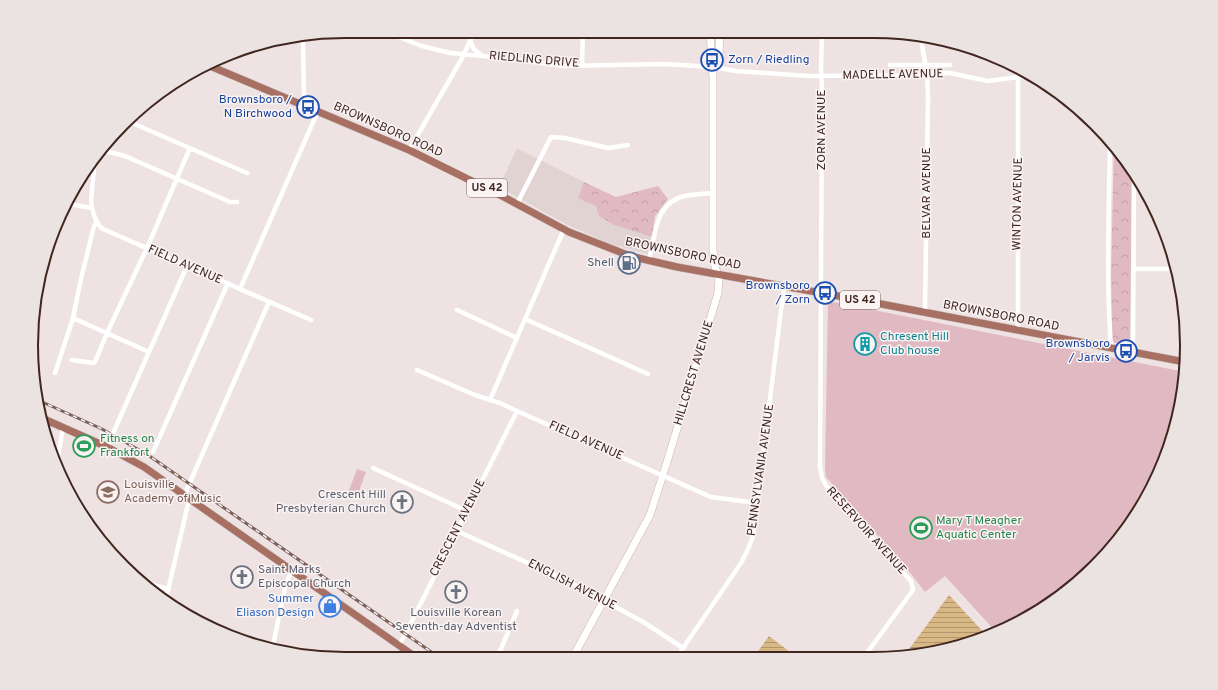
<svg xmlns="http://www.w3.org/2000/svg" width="1218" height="690" font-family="Overpass,sans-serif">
	<defs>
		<pattern id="forest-crowns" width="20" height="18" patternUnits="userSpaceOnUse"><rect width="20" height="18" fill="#e1b9c3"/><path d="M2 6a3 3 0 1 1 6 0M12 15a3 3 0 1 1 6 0" fill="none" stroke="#c29fa7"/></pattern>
		<pattern id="water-rules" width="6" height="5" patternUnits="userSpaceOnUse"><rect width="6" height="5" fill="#d8b884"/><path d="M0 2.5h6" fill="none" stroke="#b1956c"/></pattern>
	</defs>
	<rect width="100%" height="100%" fill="#eee2e2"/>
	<path fill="#e2d3d3" d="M517 148 584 182 579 198 596 206 599 216 614 225 652 237 648 254 611 244 568 225 499 187Z"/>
	<path fill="#e1b9c3" d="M828 301 1185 372 1184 386 1170 446 1145 502 1095 567 1047 606 996 632 945 576 925 592 908 570 826 477 825 468Z
		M357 469 366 472 357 497 348 493Z"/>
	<path fill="url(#forest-crowns)" d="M1114 145 1122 154 1132 169 1130 343 1128 346 1115 343 1112 340 1111 274Z
		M584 182 616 197 658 186 668 199 655 216 652 237 614 225 599 216 596 206 578 198Z"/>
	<path fill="url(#water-rules)" d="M949 595 987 636 974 642 914 656H904Z
		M769 636 795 656 794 657H754Z"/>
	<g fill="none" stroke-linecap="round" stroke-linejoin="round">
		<g stroke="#cfb7b4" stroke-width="8">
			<path id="secondary" d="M713 67 719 55 720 31
				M573 657 650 515 667 462 718 293 719 279 714 263 713 249V78L710 31"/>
		</g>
		<g stroke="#c6bebc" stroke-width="8">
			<path id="primary" d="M210 66 409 150 500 195 569 232 630 256 677 267 855 299 1185 362
				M44 419 107 447 144 467 417 658"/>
		</g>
		<path stroke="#fff" stroke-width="4.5" d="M383 31 422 46 450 53 504 58 563 66 664 64 713 67 736 71 808 76 913 75 941 73H950L988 81 1018 77H1035
			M822 32 821 68 822 90 820 467 822 478 827 487 911 581 913 590 864 657
			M909 35 921 39
			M921 39 927 74 928 96 925 312
			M470 41 474 49 481 55
			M582 65 583 31
			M890 65H950
			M302 105 304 99 303 38
			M130 122 247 173
			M1110 141C1109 210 1106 279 1111 348
			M409 150 461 60 475 31
			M102 152H109L125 156 230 202H237
			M69 204 92 208C94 215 96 225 103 229L311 320
			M517 204 551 137 565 138 608 148 628 145
			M92 208 91 201 95 159
			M649 260C655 236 655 202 685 196 694 194 704 194 713 193
			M1134 269H1177
			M240 289 318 111
			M457 310 517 338
			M73 318 149 352
			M525 319 648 374
			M1018 330V68
			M1133 352 1134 174
			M72 360 93 363 95 362 107 333 147 248 190 148
			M417 370 475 395 500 403 517 411 711 497 757 503
			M55 373 73 318 81 279 94 226 97 222
			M490 400 564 229
			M107 447 187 266
			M153 452 228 283
			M56 467 63 428
			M373 468 467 511
			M457 531 570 582 645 623 683 648
			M148 584 169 589
			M166 599 188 504 186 493 187 489 269 302
			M399 645 408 629 517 411
			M272 650 286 583 292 570
			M677 657 741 563 749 547 753 536 784 286
			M497 658 517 611"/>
		<use href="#secondary" stroke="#fff" stroke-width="7"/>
		<use href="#primary" stroke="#a87062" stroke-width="7"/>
		<g stroke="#7c615a" stroke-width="3">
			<path id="rail" d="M40 401 102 429 148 455 440 658"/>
		</g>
		<use href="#rail" stroke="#faf3f3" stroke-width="1.5" stroke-dasharray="4.5" stroke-linecap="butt"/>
	</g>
	<defs>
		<g id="bus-ring" transform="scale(1.15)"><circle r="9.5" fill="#faf3f3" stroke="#1a4fb4" stroke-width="1.5"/><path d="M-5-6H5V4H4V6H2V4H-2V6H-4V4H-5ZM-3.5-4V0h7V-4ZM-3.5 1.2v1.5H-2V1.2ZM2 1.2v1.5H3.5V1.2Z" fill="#1a4fb4"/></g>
		<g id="fuel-ring" transform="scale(1.15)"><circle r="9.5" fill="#faf3f3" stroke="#5c6f8a" stroke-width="1.5"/><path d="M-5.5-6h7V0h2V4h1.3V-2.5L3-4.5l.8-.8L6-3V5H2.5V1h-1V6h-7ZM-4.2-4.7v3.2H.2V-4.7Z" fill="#5c6f8a"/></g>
		<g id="building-ring" transform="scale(1.15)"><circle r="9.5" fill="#faf3f3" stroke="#0f9aa8" stroke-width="1.5"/><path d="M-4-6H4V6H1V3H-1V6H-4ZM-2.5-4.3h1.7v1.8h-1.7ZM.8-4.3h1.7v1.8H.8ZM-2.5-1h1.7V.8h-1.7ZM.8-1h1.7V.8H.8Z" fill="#0f9aa8"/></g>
		<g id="stadium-ring" transform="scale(1.15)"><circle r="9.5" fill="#faf3f3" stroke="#2e9e5b" stroke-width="1.5"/><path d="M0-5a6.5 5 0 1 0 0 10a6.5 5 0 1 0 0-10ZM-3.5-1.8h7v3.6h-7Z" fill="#2e9e5b"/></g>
		<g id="school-ring" transform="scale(1.15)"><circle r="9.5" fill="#faf3f3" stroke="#8d6e63" stroke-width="1.5"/><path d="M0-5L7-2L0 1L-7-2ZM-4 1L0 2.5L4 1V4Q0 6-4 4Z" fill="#8d6e63"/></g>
		<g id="church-ring" transform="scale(1.15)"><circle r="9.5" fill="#faf3f3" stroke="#6b7280" stroke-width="1.5"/><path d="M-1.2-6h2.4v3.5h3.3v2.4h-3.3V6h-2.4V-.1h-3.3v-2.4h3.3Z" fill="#6b7280"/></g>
		<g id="shop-ring" transform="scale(1.15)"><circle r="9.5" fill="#faf3f3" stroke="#3f7fe0" stroke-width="1.5"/><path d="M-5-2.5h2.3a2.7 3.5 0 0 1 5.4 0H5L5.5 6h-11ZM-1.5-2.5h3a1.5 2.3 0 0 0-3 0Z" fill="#3f7fe0"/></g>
	</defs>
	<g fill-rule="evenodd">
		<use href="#bus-ring" x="712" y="60"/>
		<use href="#bus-ring" x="308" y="107"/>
		<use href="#fuel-ring" x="629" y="263"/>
		<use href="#bus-ring" x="825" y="293"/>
		<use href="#building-ring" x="865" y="344"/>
		<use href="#bus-ring" x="1126" y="351"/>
		<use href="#stadium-ring" x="84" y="446"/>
		<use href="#school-ring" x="108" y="492"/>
		<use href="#church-ring" x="402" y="502"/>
		<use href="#stadium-ring" x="921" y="528"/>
		<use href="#church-ring" x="242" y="577"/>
		<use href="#church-ring" x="456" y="592"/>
		<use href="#shop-ring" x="330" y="606"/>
	</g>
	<g text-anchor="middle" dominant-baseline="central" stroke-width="3" stroke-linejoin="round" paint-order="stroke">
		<g fill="#faf3f3" stroke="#78645f" stroke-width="1">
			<rect x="467" y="179" width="40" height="18" rx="3"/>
			<rect x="840" y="291" width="40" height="18" rx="3"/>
		</g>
		<g font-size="11" font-weight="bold" fill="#412620">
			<text x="487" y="188">US 42</text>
			<text x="860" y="300">US 42</text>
		</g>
		<g font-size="12" fill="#412620" stroke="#faf3f3">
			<text transform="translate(534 60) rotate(5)">RIEDLING DRIVE</text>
			<text transform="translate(893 75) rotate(-1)">MADELLE AVENUE</text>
			<text transform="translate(388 130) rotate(24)">BROWNSBORO ROAD</text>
			<text transform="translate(822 130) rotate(-90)">ZORN AVENUE</text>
			<text transform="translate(927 193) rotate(-90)">BELVAR AVENUE</text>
			<text transform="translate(1018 204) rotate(-89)">WINTON AVENUE</text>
			<text transform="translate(683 254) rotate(12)">BROWNSBORO ROAD</text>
			<text transform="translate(185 265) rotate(24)">FIELD AVENUE</text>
			<text transform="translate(1001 316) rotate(11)">BROWNSBORO ROAD</text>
			<text transform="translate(694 373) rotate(-73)">HILLCREST AVENUE</text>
			<text transform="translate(586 441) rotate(24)">FIELD AVENUE</text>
			<text transform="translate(761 470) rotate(-82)">PENNSYLVANIA AVENUE</text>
			<text transform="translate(458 528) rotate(-63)">CRESCENT AVENUE</text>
			<text transform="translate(866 531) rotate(48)">RESERVOIR AVENUE</text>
			<text transform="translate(572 585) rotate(27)">ENGLISH AVENUE</text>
		</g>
		<g font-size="12" fill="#164399" stroke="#faf3f3" text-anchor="end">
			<text x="728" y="60" text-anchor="start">Zorn / Riedling</text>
			<text x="292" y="100">Brownsboro /<tspan x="292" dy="14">N Birchwood</tspan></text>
			<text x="810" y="286">Brownsboro<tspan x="810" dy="14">/ Zorn</tspan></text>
			<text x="1110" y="344">Brownsboro<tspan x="1110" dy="14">/ Jarvis</tspan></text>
		</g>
		<g font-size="12" fill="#4e5e75" stroke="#faf3f3" text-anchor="end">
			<text x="614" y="263">Shell</text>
		</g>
		<g font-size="12" fill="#0d838f" stroke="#faf3f3" text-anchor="start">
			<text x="880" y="337">Chresent Hill<tspan x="880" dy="14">Club house</tspan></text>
		</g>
		<g font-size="12" fill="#27864d" stroke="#faf3f3" text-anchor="start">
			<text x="100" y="439">Fitness on<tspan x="100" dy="14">Frankfort</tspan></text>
			<text x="936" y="521">Mary T Meagher<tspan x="936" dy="14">Aquatic Center</tspan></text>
		</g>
		<g font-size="12" fill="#785e54" stroke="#faf3f3" text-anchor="start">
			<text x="124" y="485">Louisville<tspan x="124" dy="14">Academy of Music</tspan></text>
		</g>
		<g font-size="12" fill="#5b616d" stroke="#faf3f3" text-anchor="end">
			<text x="386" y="495">Crescent Hill<tspan x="386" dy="14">Presbyterian Church</tspan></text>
			<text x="258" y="570" text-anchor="start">Saint Marks<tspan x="258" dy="14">Episcopal Church</tspan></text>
			<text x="456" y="613" text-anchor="middle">Louisville Korean<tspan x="456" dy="14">Seventh-day Adventist</tspan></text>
		</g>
		<g font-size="12" fill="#366cbe" stroke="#faf3f3" text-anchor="end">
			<text x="314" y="599">Summer<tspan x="314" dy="14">Eliason Design</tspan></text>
		</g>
	</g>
	<path d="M0 0H1218V690H0ZM345 38H873A307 307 0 0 1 1180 345V345A307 307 0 0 1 873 652H345A307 307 0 0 1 38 345V345A307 307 0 0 1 345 38Z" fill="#ebe3e2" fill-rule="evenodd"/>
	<path fill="none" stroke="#412620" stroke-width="2" d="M345 38H873A307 307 0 0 1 1180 345V345A307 307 0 0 1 873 652H345A307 307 0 0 1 38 345V345A307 307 0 0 1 345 38Z"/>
</svg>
